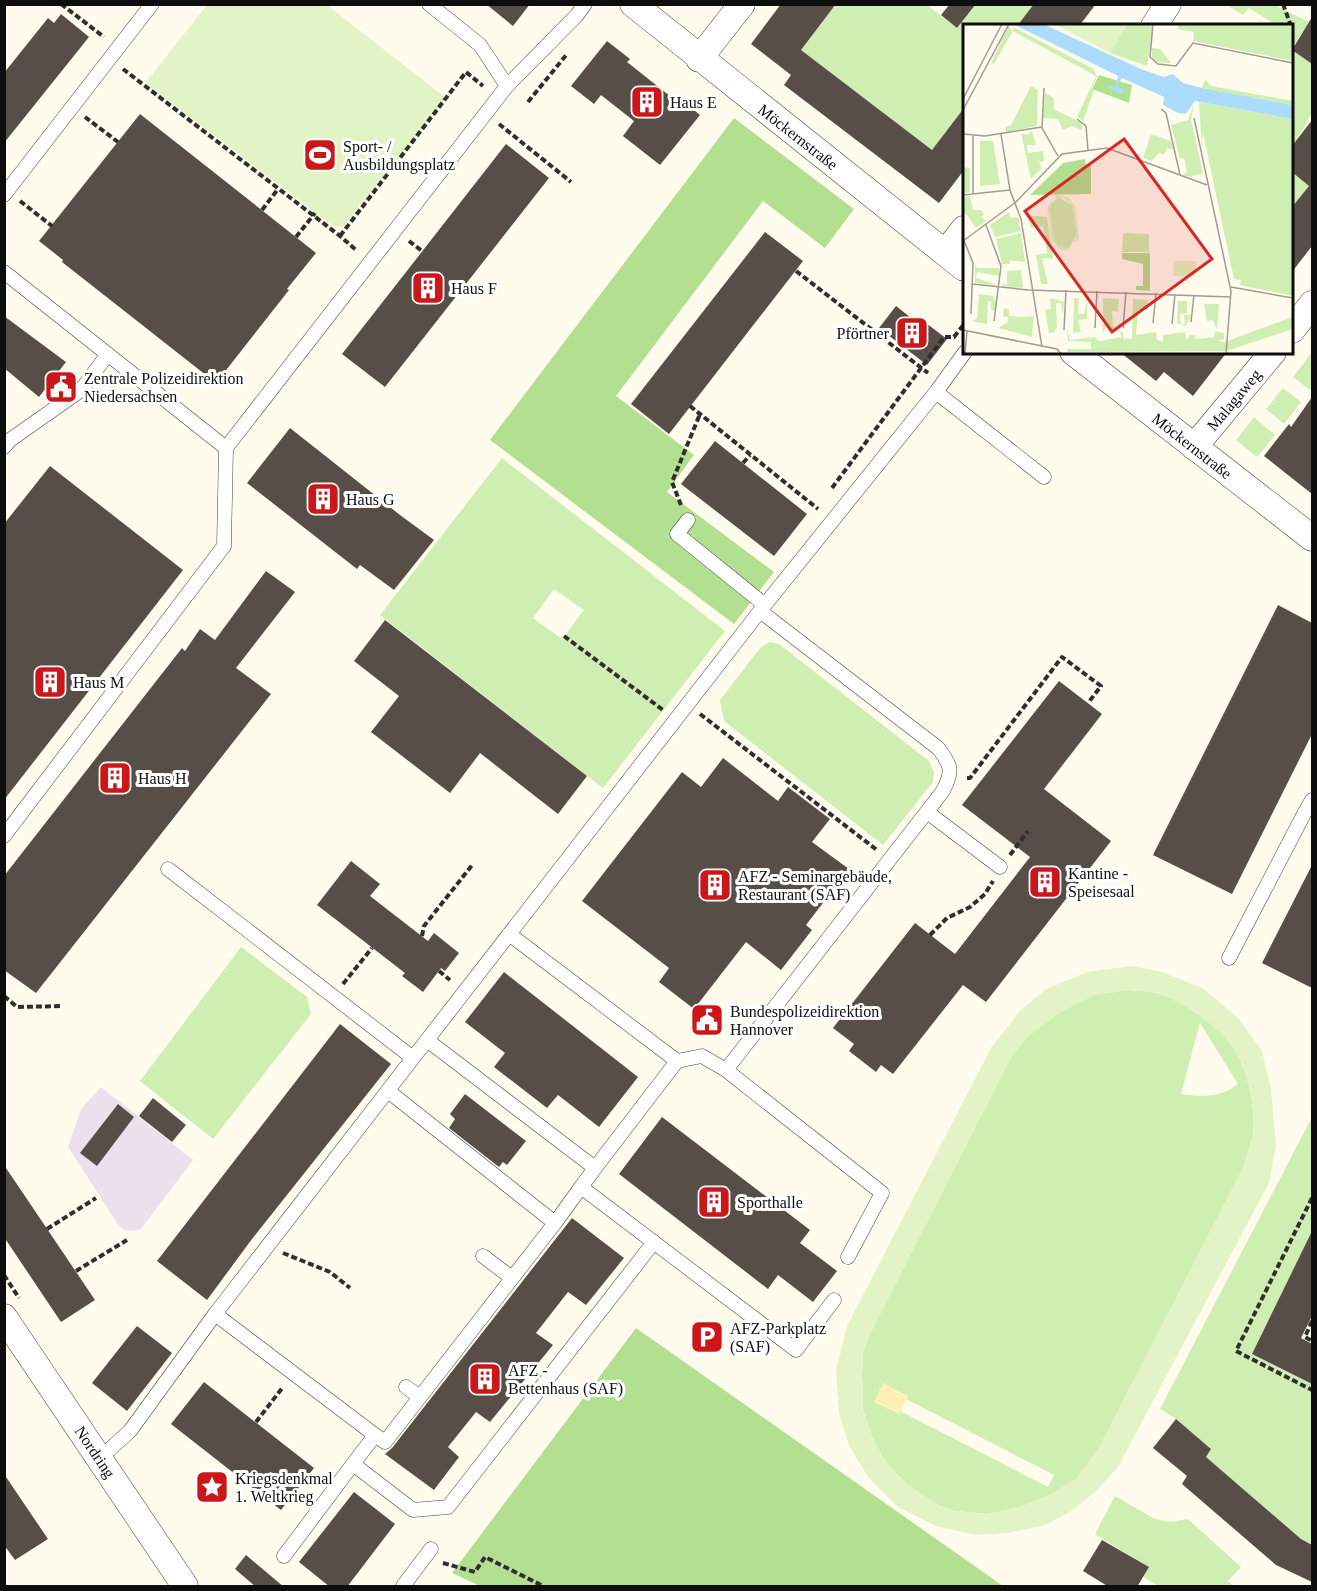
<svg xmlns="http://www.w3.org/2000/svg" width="1317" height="1591" font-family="'Times New Roman',serif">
	<rect width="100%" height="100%" fill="#fffced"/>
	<path fill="#ece0ed" d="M101 1087 193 1160 141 1229 133 1231 124 1230 119 1226 68 1147 81 1109Z"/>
	<path fill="#cfeeb2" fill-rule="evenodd" d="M836 5H927L957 28 976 5H1034L1017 25 964 26V108L932 150 801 50Z
		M1227 5H1275L1309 22 1292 48V26L1276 25 1249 8 1243 15Z
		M1292 50 1312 64V112L1304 128 1292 146Z
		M1292 172 1309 186 1292 207Z
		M1312 352V387L1310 390 1293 377Z
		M1283 388 1301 402 1284 424 1266 409Z
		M1254 417 1275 435 1257 457 1236 440Z
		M502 458 725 631 603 788 380 615ZM554 589 584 610 562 639 533 618Z
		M770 642 779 644 929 761 934 772 933 782 883 845 724 721 720 700 760 648Z
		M241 947 307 997 311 1014 213 1139 140 1081Z
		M1128 990C1139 991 1154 991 1164 995 1188 1005 1220 1028 1234 1049 1248 1070 1256 1109 1253 1134 1251 1144 1247 1155 1244 1166L1099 1448 1077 1478 1052 1494 1020 1507 988 1514 955 1511 938 1505 906 1484 886 1462 873 1440 863 1410 862 1374 863 1352 870 1334 1012 1055 1027 1037 1060 1012 1094 995ZM1200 1023 1238 1084C1220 1098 1204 1097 1181 1094ZM883 1384 908 1396 906 1399 1054 1475 1048 1487 900 1411 899 1414Z
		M1312 1117V1231L1252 1354 1312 1384V1545L1301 1539 1206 1457 1211 1449 1176 1419 1160 1409Z
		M1115 1496 1153 1518 1168 1522 1188 1519 1241 1567 1228 1581 1234 1586H1158L1143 1577 1148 1567 1095 1534Z"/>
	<path fill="#b2e090" d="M734 118 854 209 825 248 763 201 616 396 694 455 667 492 774 572 734 624 490 440Z
		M636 1328 1003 1586H480L452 1573Z"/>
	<path fill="#fff1b5" d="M883 1383 908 1396 899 1414 874 1402Z"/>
	<path fill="#e2f4c5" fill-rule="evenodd" d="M207 5H327L446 98 344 226 334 227 145 83Z
		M1132 966 1163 972 1204 989 1239 1019 1262 1051 1271 1089 1276 1145 1269 1183 1118 1467 1096 1491 1073 1510 1046 1525 1008 1533 976 1535 936 1526 898 1507 868 1477 849 1446 839 1413 836 1370 847 1326 991 1048 1020 1011 1046 989 1088 972ZM1128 990C1139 991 1154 991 1165 995 1188 1005 1220 1028 1234 1049 1248 1070 1256 1109 1253 1134 1251 1144 1247 1155 1244 1166L1099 1448 1077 1478 1052 1494 1020 1507 988 1514 955 1511 938 1505 906 1484 886 1462 873 1440 863 1410 862 1374 863 1352 870 1334 1012 1055 1027 1037 1060 1012 1094 995Z"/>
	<path fill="#574e48" d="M486 4H530L513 26Z
		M781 4H836L801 50 932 150 964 108V170L939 203 784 85 791 75 751 44Z
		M950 4H976L957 28 941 15Z
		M1034 4H1096L1079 26H1017Z
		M61 14 89 37 4 143V73L48 18 54 23Z
		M1312 17V64L1292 50Z
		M607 41 630 59 627 62 675 100 678 97 700 115 660 165 623 136 634 121 601 95 594 104 571 86Z
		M140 114 316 253 287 289 289 290 216 383 62 262 63 260 39 241Z
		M1312 120V246L1292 272V207L1309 186 1292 172V146Z
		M506 144 549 178 385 387 342 354Z
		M765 232 803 261 669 434 631 404Z
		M896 306 919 324 922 320 947 339 927 365 879 328Z
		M4 316 66 362 39 397 4 368Z
		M1120 352H1227L1193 396 1164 372 1156 381Z
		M1312 397V494L1264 456 1289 424 1291 427Z
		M290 428 400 515 434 540 394 590 360 565 357 569 247 483Z
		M715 441 807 514 774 556 681 484Z
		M50 466 183 570 4 800V524Z
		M266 571 295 592 236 668 271 694 36 993 4 970V876L182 648 185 651 200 629 215 640Z
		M1278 605 1312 623V734L1232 894 1153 855Z
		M385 620 587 776 558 814 480 753 450 793 371 732 399 696 354 661Z
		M1059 681 1102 714 1044 789 1111 841 986 1002 963 985 893 1074 881 1065 876 1072 849 1051 854 1044 833 1028 915 923 955 954 1030 857 962 805Z
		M723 758 778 801 788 787 830 819 812 842 849 869 806 925 812 930 781 970 746 942 694 1009 659 982 669 968 582 901 682 772 701 787Z
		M351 861 380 884 370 896 428 941 434 933 459 953 445 971 441 968 423 992 402 976 405 973 317 905Z
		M1312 865V988L1262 963Z
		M504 972 638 1077 599 1127 558 1095 547 1108 494 1067 505 1053 465 1022Z
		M340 1024 391 1064 252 1239 207 1300 157 1261Z
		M465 1094 526 1141 507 1165 503 1162 499 1167 449 1128 455 1119 450 1114Z
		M153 1098 186 1125 172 1142 139 1116Z
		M118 1104 134 1117 97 1166 80 1153Z
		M662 1117 810 1230 800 1243 837 1271 813 1302 778 1275 768 1289 619 1174Z
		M4 1165 95 1300 61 1322 4 1237Z
		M572 1218 624 1258 586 1305 568 1292 536 1333 553 1345 490 1422 476 1412 448 1447 459 1457 434 1490 385 1454 392 1448Z
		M1312 1231V1316L1301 1338 1312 1344V1384L1252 1354Z
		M137 1326 172 1353 127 1411 92 1383Z
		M204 1382 314 1468 281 1510 171 1424Z
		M1176 1419 1211 1449 1206 1457 1301 1539 1312 1545V1582L1276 1565 1182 1484 1187 1476 1153 1448Z
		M4 1474 48 1539 15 1560 4 1545Z
		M354 1492 395 1524 347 1587H330L299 1562Z
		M1102 1540 1149 1567 1137 1587H1109L1083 1571Z
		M246 1555 284 1587H256L235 1569Z"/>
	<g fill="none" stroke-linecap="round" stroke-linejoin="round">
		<g stroke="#404040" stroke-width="15">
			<path id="lane" d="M429 4 480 45 507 86
				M4 195 152 4
				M4 272 226 448 507 86 577 15 585 4
				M936 392 1044 477
				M4 447 10 440 81 390 108 354
				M688 520 677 534 765 605
				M927 812 1000 867
				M4 836 224 546 226 448
				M168 869 413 1058
				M509 934 677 1061
				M1229 958 1305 812 1312 800
				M427 1040 595 1168 581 1187 796 1350 834 1300
				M726 1070 943 791C953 771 952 766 938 748L760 611
				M388 1091 555 1223
				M595 1168 677 1061 702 1056 726 1070 882 1193 848 1257
				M483 1256 512 1278
				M215 1314 375 1435 353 1464 413 1510 448 1507 654 1242
				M406 1387 420 1397
				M375 1435 385 1442 555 1223 581 1187
				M99 1459 130 1431 215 1314 413 1058 760 611 936 392 965 352
				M284 1556 353 1464
				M403 1586 431 1549"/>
		</g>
		<g stroke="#404040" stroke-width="27">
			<path id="street" d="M633 4 964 268
				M1154 26 1168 4
				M699 59 742 4
				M945 253 964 229
				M1292 330 1312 304
				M1073 352 1312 538
				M1194 447 1273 352
				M4 1317 185 1586"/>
		</g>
		<path stroke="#2f2f2f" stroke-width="4" stroke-dasharray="6 3" stroke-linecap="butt" d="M61 4 104 37
			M1283 4 1291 26
			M123 69 340 236 356 250
			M528 102 567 54
			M85 117 118 142
			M499 124 571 182
			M20 201 52 226
			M262 210 278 189
			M340 236 466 72 483 86
			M296 237 315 213
			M409 241 422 251
			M796 271 928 373
			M690 406 818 509
			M743 463 750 455
			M832 488 944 337H954L964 324
			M681 505 672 482 700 414
			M564 636 663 710
			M700 714 877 850
			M967 778H970L1062 657 1101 686 1088 703
			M1010 855 1028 831
			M930 935 947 918 970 907 985 894 993 881
			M422 936 424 926 473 864
			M439 971 450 980
			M343 984 372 948
			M4 996 17 1007 62 1006
			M1312 1198 1236 1351 1312 1390
			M47 1229 96 1198
			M283 1253 330 1272 350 1288
			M76 1271 127 1240
			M4 1275 19 1298
			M1312 1321 1305 1337 1312 1341
			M256 1422 283 1387
			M443 1563 475 1572 485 1557 543 1586"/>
		<use href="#lane" stroke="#fff" stroke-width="14"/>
		<use href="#street" stroke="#fff" stroke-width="26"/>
	</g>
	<defs>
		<g id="building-square" transform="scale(1.725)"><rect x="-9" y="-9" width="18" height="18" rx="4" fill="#cb171a" stroke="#fff"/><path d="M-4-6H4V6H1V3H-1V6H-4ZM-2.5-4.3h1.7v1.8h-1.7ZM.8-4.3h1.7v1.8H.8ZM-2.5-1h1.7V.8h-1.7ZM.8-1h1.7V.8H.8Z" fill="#fff"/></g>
		<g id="stadium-square" transform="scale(1.725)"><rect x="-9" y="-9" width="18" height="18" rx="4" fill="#cb171a" stroke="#fff"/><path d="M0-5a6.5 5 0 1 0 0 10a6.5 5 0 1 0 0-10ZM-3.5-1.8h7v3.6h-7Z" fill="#fff"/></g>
		<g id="civic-square" transform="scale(1.725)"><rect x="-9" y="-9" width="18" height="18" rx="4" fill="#cb171a" stroke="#fff"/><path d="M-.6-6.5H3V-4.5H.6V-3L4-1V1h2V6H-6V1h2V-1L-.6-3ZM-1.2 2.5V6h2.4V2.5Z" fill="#fff"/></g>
		<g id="parking-square" transform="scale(1.725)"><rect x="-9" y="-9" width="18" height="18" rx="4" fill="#cb171a" stroke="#fff"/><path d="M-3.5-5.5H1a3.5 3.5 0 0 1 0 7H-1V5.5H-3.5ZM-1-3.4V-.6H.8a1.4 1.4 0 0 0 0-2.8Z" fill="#fff"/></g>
		<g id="sight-square" transform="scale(1.725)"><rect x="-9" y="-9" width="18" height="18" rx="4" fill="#cb171a" stroke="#fff"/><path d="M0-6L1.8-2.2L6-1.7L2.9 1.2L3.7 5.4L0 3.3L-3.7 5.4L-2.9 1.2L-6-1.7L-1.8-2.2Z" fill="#fff"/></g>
	</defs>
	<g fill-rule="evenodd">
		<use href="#building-square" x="647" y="102"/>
		<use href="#stadium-square" x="320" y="155"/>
		<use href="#building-square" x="428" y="288"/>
		<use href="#building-square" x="912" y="333"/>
		<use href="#civic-square" x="61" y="387"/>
		<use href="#building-square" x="323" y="499"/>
		<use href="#building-square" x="50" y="682"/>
		<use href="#building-square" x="115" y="778"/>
		<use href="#building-square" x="1045" y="882"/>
		<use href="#building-square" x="715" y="885"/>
		<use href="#civic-square" x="707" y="1020"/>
		<use href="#building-square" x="714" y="1202"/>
		<use href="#parking-square" x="707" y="1337"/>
		<use href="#building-square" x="485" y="1379"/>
		<use href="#sight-square" x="212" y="1487"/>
	</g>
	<g text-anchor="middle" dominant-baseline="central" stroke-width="6" stroke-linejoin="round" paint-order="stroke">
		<g font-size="16" fill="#0d0d0d" stroke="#fff" text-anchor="start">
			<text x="670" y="102">Haus E</text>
			<text x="343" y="146">Sport- /<tspan x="343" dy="18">Ausbildungsplatz</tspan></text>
			<text x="451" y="288">Haus F</text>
			<text x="889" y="333" text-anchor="end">Pförtner</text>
			<text x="84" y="378">Zentrale Polizeidirektion<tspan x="84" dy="18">Niedersachsen</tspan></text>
			<text x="346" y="499">Haus G</text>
			<text x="73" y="682">Haus M</text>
			<text x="138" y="778">Haus H</text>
			<text x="1068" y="873">Kantine -<tspan x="1068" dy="18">Speisesaal</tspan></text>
			<text x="738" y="876">AFZ - Seminargebäude,<tspan x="738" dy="18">Restaurant (SAF)</tspan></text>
			<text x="730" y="1011">Bundespolizeidirektion<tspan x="730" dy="18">Hannover</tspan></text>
			<text x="737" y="1202">Sporthalle</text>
			<text x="730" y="1328">AFZ-Parkplatz<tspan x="730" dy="18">(SAF)</tspan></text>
			<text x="508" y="1370">AFZ -<tspan x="508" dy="18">Bettenhaus (SAF)</tspan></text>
			<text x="235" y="1478">Kriegsdenkmal<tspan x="235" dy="18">1. Weltkrieg</tspan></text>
		</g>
		<g font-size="16" fill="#0d0d0d" stroke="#fff">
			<text transform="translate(798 137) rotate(38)">Möckernstraße</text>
			<text transform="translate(1234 400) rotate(-50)">Malagaweg</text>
			<text transform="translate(1192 446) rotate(38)">Möckernstraße</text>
			<text transform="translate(95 1452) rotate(56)">Nordring</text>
		</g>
	</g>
	<g transform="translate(963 24)">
		<rect width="330" height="330" fill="#fffced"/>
		<path d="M164 0H190L184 42 147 29ZM215 0H330V37L230 17 231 8 215 5ZM46 1 48 7 52 4 131 45 134 53 128 65 131 66 120 97 114 93 133 52 50 7 31 40 28 39ZM189 24 197 25 208 39 194 38 189 34ZM242 56 248 62 330 77V81L239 64ZM68 62 75 66 74 102 43 108 42 103 48 101ZM82 69 91 74V85L119 99V106L109 102 100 106 95 95 80 94ZM236 78 330 95V272L277 261 278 256 271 255 240 109 239 126ZM231 80 228 96 240 149 227 153 220 151 224 148 221 134 217 135 208 101 225 96ZM69 107 73 121H64L65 129 80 127 81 137 76 138 79 144 68 155 58 109 64 111ZM188 110 208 117 210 126 204 124 201 131 196 129 189 137 180 134ZM17 117H30L37 160 17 162ZM0 143 7 144V168L0 169ZM7 172 10 186H18L21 190 18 193 23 197 13 204 3 190 0 192V173ZM95 173 109 181 114 211 106 224H98L91 216 86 183ZM46 188 48 194 55 193 58 207 32 213 27 201ZM63 191 84 193 90 235 79 234 85 260H78L73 231 84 229 80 202 68 204ZM58 209 62 238 47 236V240H39L33 215ZM160 209 186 210V228H159ZM12 240 14 244H36V252L14 248 13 254 35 261 12 259ZM58 246 60 264 40 262 39 259 44 261V247ZM16 270 30 272 33 278 32 287 28 286V277H25L24 300 9 297 14 294ZM87 274 101 278 100 291 98 279H93L94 303 90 309H86L82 286 88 285ZM111 274H116L115 290H121L124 274V295L115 296 118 308 110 309ZM140 274 156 275 155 288 149 287 150 303 157 302 149 306 143 303 140 308 139 300 143 299 140 293ZM170 275 185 276V286H175L173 311 193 308 194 316 200 318V311L222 308 224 316 227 311H232L233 315 251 313 252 307 261 309V315L255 317 261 318 330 293V305L263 327 105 328 104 325H128V318L105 317 104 304 107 316 132 313 136 317 159 313 156 308H160L161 317 162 314 169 315ZM215 277H224V289L217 290 218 300H222L221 291H228L223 302 214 299ZM241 280H256L254 306 250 296 244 297ZM41 284 46 285V292L60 293 70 292 71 287 69 313 35 304 45 298V293L40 292Z" fill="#cfeeb2"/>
		<path d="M136 51 169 61 166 79 129 65ZM122 135 123 142 128 141V170L67 171 100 139ZM159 229H187V267L173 266V262H180V240L159 235Z" fill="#b2e090"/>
		<path d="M91 0H164L147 29ZM94 171 105 173 112 182 116 215 103 227 96 225 88 216 84 183ZM99 173 109 181 114 211 111 220 104 224 92 218 86 186 91 175ZM211 237H233L232 253 210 252Z" fill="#e2f4c5" fill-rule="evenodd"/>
		<path d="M50 0H80L178 45 200 53 210 50 220 59 239 64 330 81V95L232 77 223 90 215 89 200 81 201 73 159 54 154 62 162 67 157 70 143 62H153L155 52Z" fill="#abdcfc"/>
		<path fill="none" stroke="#9e9c93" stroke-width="1.5" d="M190 0 187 33 195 40 213 42 230 19 330 39M81 64 79 104 95 132M0 75 39 0M198 85 203 89 217 151M0 86 46 0M231 94 268 267 263 330M114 95 123 102 125 126M0 110 22 112 79 103M38 110 47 166 58 195 79 323M10 112V170M0 171 47 166M23 201 38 242 31 297M0 214 10 239 8 290M0 217 53 178 99 130 144 124 244 161M9 260 66 266 268 273M268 263 330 274M228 298 231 271M190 299 193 269M209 300 212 270M132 304 134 267M160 304 163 268M0 306 94 325 98 330M101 306 103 266M2 330 4 307"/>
		<path fill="#d62828" fill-opacity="0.15" stroke="#d62828" stroke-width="3" d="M161 115 249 235 149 308 62 187Z"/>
		<rect width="330" height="330" fill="none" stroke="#0d0d0d" stroke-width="3"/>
	</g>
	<rect width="1317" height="1591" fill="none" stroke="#0d0d0d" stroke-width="12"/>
</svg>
